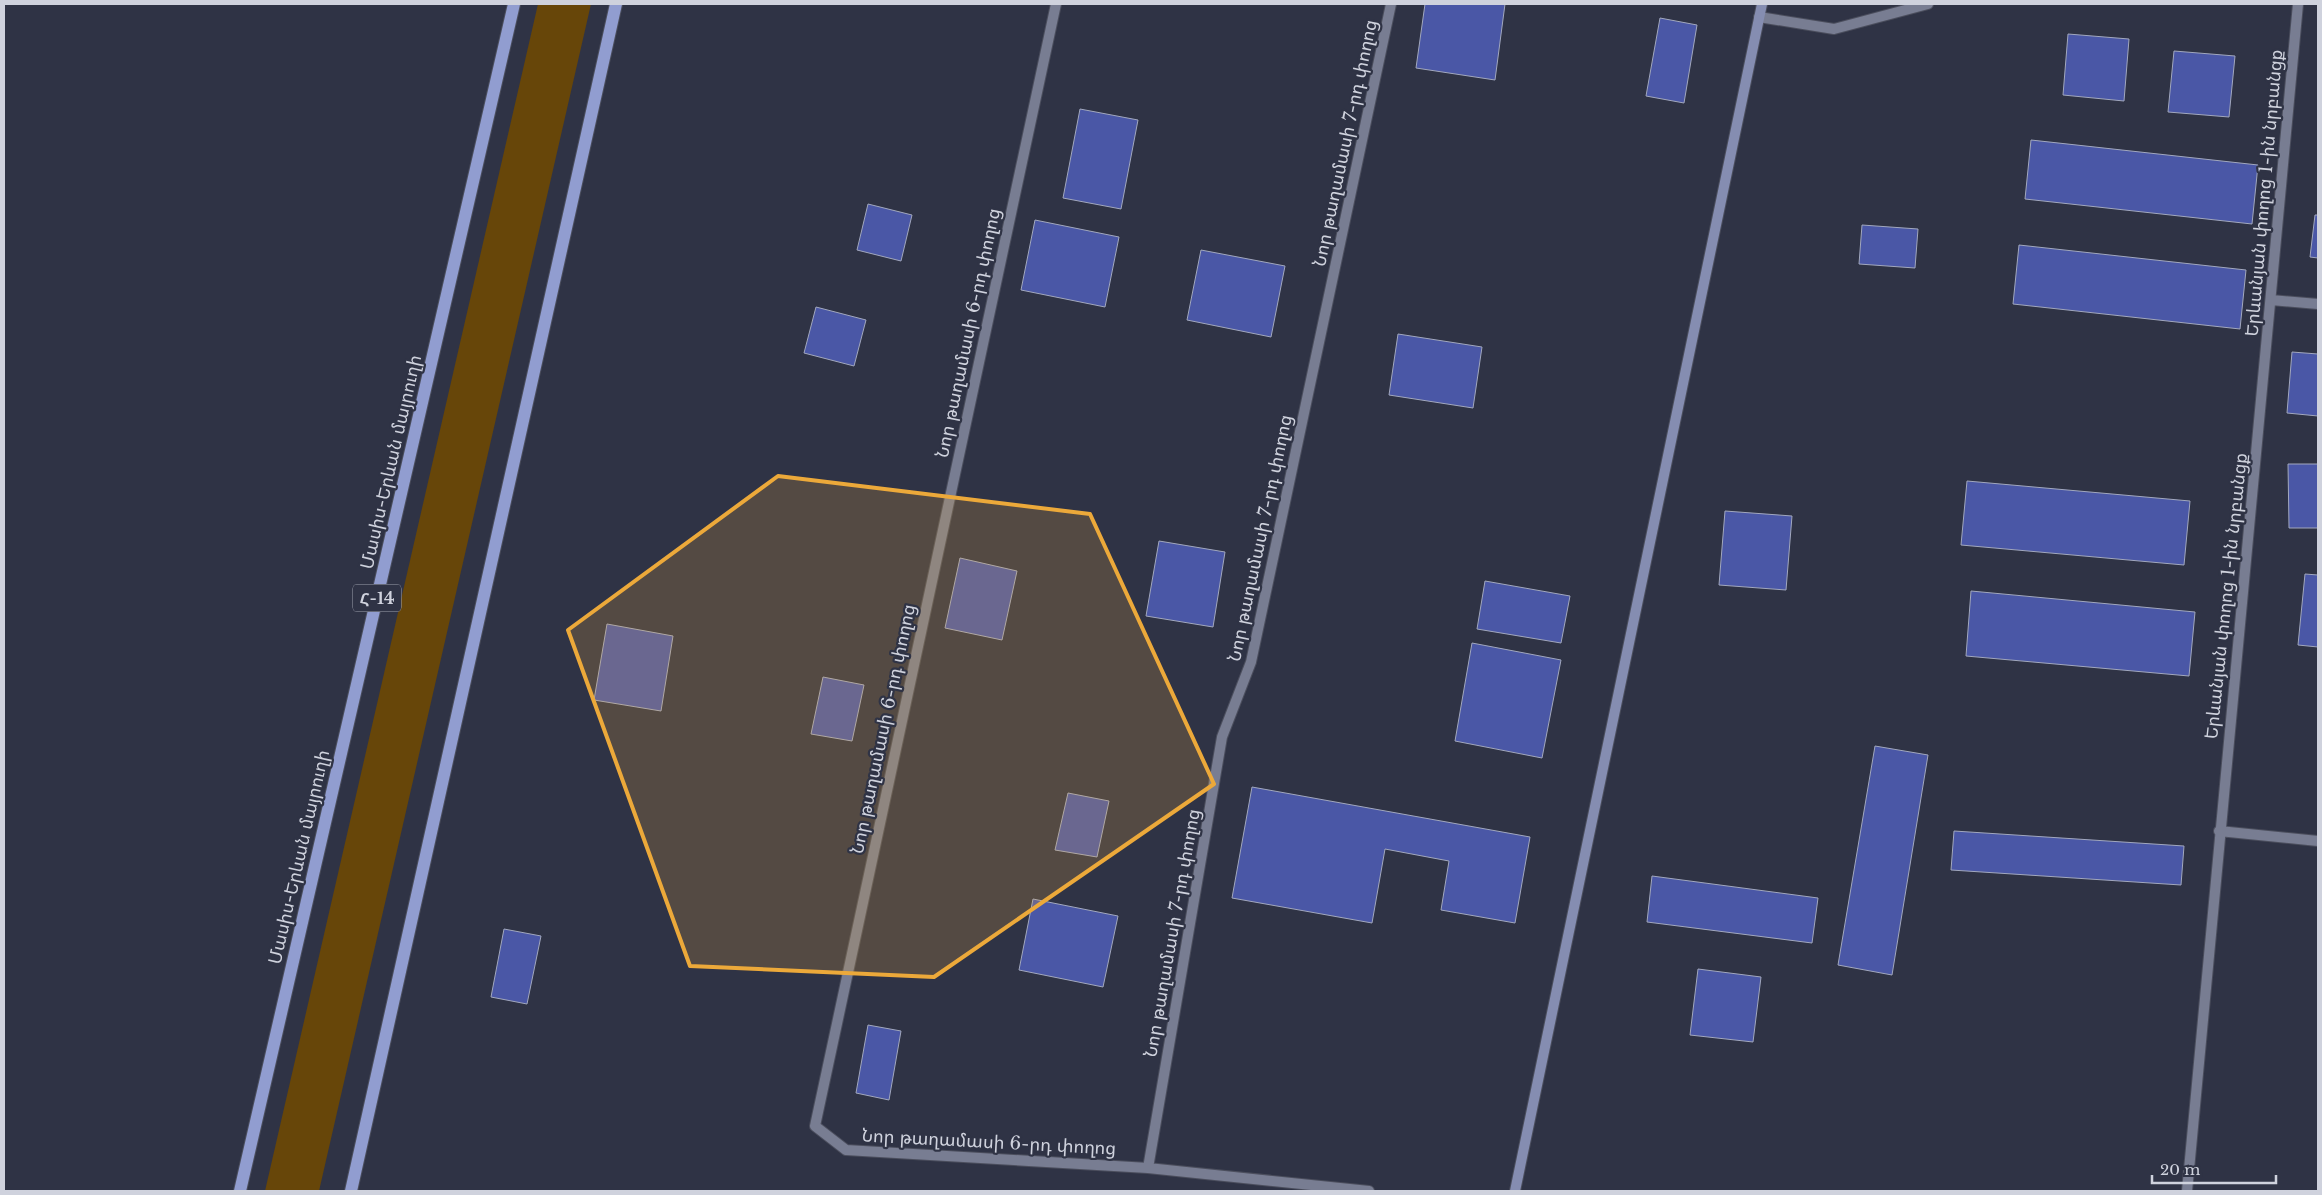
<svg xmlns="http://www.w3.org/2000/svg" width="2322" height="1195" font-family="'Libre Baskerville','Noto Sans Armenian',serif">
	<rect width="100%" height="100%" fill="#2f3345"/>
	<path fill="#674609" d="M538 4H591L319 1191H265Z"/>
	<path fill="#4a57a6" stroke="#a2a8be" d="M1425 4H1505L1495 80 1416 68Z
		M1660 18 1697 25 1684 103 1646 96Z
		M2068 34 2129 39 2124 101 2063 95Z
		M2174 51 2235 56 2229 117 2168 112Z
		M1080 109 1138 120 1121 209 1063 198Z
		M2031 140 2258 165 2252 224 2025 199Z
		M868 204 912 215 901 261 857 250Z
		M2315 215H2318V258L2310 257Z
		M1035 220 1119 237 1105 307 1021 290Z
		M1862 225 1918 229 1915 268 1859 264Z
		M2019 245 2246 270 2240 329 2013 304Z
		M1201 250 1285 266 1271 337 1187 320Z
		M816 307 866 320 854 366 804 353Z
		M1398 334 1482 347 1473 408 1389 395Z
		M2292 352 2318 354V416L2287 413Z
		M2288 464H2318V528H2289Z
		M1967 481 2190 501 2184 565 1961 545Z
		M1725 511 1792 516 1786 590 1719 585Z
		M1159 541 1225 552 1213 627 1146 616Z
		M960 558 1017 571 1002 640 945 628Z
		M2305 574 2318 575V647L2298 645Z
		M1485 581 1570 596 1561 643 1477 629Z
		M1971 591 2195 612 2189 676 1966 656Z
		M607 624 673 636 661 711 594 700Z
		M1472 643 1561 660 1542 758 1455 741Z
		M823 677 864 685 852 741 811 734Z
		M1875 746 1928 755 1892 975 1838 965Z
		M1252 787 1530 837 1515 923 1441 910 1449 861 1385 849 1372 923 1232 898Z
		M1068 793 1109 801 1097 857 1055 850Z
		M1954 831 2184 846 2181 885 1951 870Z
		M1652 876 1818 898 1812 943 1647 922Z
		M1033 899 1118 916 1103 987 1019 970Z
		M504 929 541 936 527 1004 491 997Z
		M1698 969 1761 977 1753 1042 1690 1035Z
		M868 1025 901 1031 889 1100 856 1093Z"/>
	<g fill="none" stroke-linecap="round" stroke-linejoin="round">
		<g stroke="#4b4e5d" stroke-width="12">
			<path id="street" d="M1056 4 815 1126 846 1150 1148 1168 1369 1191
				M1759 17 1834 29 1928 4
				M2271 300 2318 304
				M2219 831 2318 841
				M1148 1168 1222 737 1251 662 1391 4
				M2187 1191 2298 4"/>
		</g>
		<g stroke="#4b4e5d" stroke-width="12">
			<path id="secondary" d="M1515 1191 1762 4"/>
		</g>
		<g stroke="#4b4e5d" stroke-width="14">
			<path id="primary" d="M240 1191 514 4
				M351 1191 616 4"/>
		</g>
		<use href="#street" stroke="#787d92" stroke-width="10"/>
		<use href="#secondary" stroke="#858db1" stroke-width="10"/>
		<use href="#primary" stroke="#919dd0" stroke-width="12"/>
	</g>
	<path fill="#eca93a" fill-opacity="0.2" stroke="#eca93a" stroke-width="4" stroke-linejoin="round" d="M778 476 1090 514 1214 784 934 977 690 966 568 630Z"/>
	<g text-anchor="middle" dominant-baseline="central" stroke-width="4.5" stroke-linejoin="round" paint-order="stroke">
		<rect fill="#2f3345" stroke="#9fa2af" stroke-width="1" x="353" y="584.5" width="48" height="27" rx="4"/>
		<g font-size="16" font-weight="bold" fill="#cfd2dd">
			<text x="377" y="598">Հ-14</text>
		</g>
		<g font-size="18" fill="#cfd2dd" stroke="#2f3345">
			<text transform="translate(1345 143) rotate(-78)">Նոր թաղամասի 7-րդ փողոց</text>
			<text transform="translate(2264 193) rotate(-85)">Երևանյան փողոց 1-ին նրբանցք</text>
			<text transform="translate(968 333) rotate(-78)">Նոր թաղամասի 6-րդ փողոց</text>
			<text transform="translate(391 462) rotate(-77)">Մասիս-Երևան մայրուղի</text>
			<text transform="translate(1260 538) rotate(-78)">Նոր թաղամասի 7-րդ փողոց</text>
			<text transform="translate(2226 596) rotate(-84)">Երևանյան փողոց 1-ին նրբանցք</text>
			<text transform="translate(883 729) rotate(-78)">Նոր թաղամասի 6-րդ փողոց</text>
			<text transform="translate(299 857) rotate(-77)">Մասիս-Երևան մայրուղի</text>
			<text transform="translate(1172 933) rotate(-80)">Նոր թաղամասի 7-րդ փողոց</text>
			<text transform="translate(989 1142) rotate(3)">Նոր թաղամասի 6-րդ փողոց</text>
		</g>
	</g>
	<rect width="2322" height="1195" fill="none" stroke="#cfd2dd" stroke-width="10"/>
	<path d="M2152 1175v8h124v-8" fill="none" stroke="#cfd2dd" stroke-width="2.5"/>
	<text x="2160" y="1175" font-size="15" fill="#cfd2dd" stroke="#2f3345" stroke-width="4" paint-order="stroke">20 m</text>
</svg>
